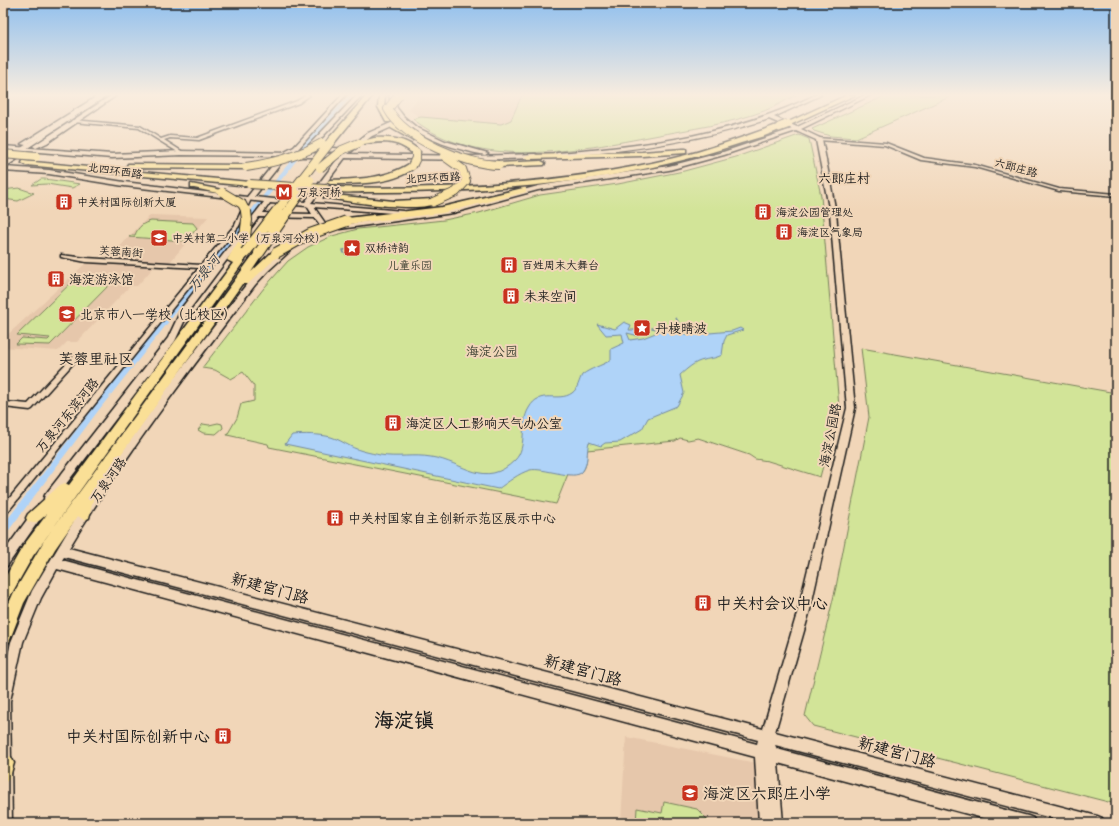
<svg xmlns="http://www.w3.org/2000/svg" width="1119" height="826" font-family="Itim,'LXGW WenKai TC',sans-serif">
	<rect width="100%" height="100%" fill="#f1d6b8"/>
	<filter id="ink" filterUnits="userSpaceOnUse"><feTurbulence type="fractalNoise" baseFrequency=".025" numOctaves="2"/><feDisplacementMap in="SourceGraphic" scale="8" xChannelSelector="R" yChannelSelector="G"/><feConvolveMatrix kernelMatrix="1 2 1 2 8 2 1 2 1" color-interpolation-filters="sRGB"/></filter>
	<g filter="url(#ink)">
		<path fill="#e6c7ab" d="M3 95H105L21 150 3 148Z
			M420 95H522L511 120 501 124 423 119 409 110Z
			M150 215 208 217 170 262 107 260Z
			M86 263 154 267 137 286H130L77 342H67L58 351 3 347V339Z
			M626 737 756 763 759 823H621Z"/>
		<path fill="#d2e498" stroke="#77805a" d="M522 95H796C786 100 775 107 764 111 729 124 690 129 654 136 579 150 478 172 413 119L421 117 501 124 511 120Z
			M887 95H954L856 138 830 136 814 131 812 129Z
			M799 135 809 139 821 196 839 407 820 477 768 461 755 459 749 455 698 438 688 440 680 438 675 441 587 450C587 464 586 478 568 474L556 504 269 447 268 444 227 435 237 418 241 404 254 401V386L243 372 231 379 215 370 202 368 264 288 288 261 308 247 332 236 358 229 444 220 479 213 540 195 618 184 684 171 736 157Z
			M41 179H45L80 184 72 188 47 184 32 185Z
			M19 188 34 193 18 201 3 199V190Z
			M151 221 193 223 197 228 186 241 129 237 132 235H135C138 227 143 223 151 221Z
			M75 279 112 282 50 345 16 344 22 338 48 340 50 338 17 335Z
			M861 348 1116 393V804L813 726 805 716 836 587 869 417Z
			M218 423 222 424 223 428 216 434 203 433 198 430 203 424 209 425Z
			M664 802 697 809 711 823H636L637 808 662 813Z"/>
		<path fill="#afd3f8" stroke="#748aa0" d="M624 322 631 325 629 330H641L639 336 627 333 630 340 643 338 663 330 664 325 687 335 732 331 740 328 743 330 727 335 724 341 722 355C714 359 711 358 704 360 694 362 687 369 680 375L684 393 677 406 648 418 642 429 620 442 605 443 601 446 589 442C586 452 589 463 582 472 574 481 543 467 530 470 519 473 508 482 498 489L285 444 292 435C305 434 318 434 331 437 338 439 344 443 350 446 359 451 371 453 380 455 397 458 414 454 431 457 464 462 485 490 515 460 528 447 519 424 529 408 540 388 558 403 572 393 578 389 579 380 582 375 591 368 601 366 611 360V349L624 343 622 334 606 335 597 324 615 329Z"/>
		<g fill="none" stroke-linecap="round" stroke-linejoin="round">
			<path stroke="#748aa0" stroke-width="1.5" d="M349 255 344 253 343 250 353 249
				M676 318 680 325
				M652 328 658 329
				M688 330 707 328"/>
			<path fill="#afd3f8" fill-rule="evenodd" d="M349 95H353L308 146 98 411 6 534 3 535V525L94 407 304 144Z"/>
			<g stroke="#1c1c1c" stroke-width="3">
				<path id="minor" d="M306 95H310L299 103 199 140 170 138 164 140 183 152V153L181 154 139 128 73 122 71 121 73 120 140 126 161 139 170 136 197 138 297 101Z
					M342 95H346L298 149 285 156H281V154L294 147Z
					M817 138 886 143 924 158 975 165 1059 189 1116 194V196L1059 191 975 167 921 160 885 145 819 140 817 139Z
					M247 198 251 199 239 226 6 514 3 515V506L199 268 86 262 61 257V255L86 258 201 265 235 225Z
					M74 355H78L79 357 32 409 30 410 4 407V403L6 402 28 404Z"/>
			</g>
			<g stroke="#1c1c1c" stroke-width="3">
				<path id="tertiary" d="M99 95H104L29 143 31 144V146L21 144Z
					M112 95H117L47 143 36 148 33 146Z
					M357 95H362L310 150 302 151V149L306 148Z
					M389 95H393L397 108 404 117 416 127 445 141 488 153 485 155C456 149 427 141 403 122L372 136 348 154 471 156 536 154 539 156 536 158 471 160 345 158 311 203 403 211 405 212V214L314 207 330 230 327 232 325 231 315 218 259 217 190 309 175 341 53 501 49 502 45 501 44 498 45 495 168 338 183 306 264 202 124 186 49 174 3 171V163L23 151 3 150V146L112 154 181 151 342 154 345 152 318 151 315 149 318 147 348 149 368 133 400 119 392 108ZM27 151 112 158 181 155 280 156 247 197 124 182 49 170 5 167 27 153ZM286 157H339L305 202 254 197ZM270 203 307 206 312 214 263 213Z
					M815 95H821L774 117 797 127 865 95H871L801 129 822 139 836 213 855 408 810 610 775 732 1097 816 1102 818 1104 823H1070L775 745 777 749 1028 816 1033 818 1035 823H1001L778 763 783 823H759L755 757 57 569 41 598 23 642 10 701 12 823H3V677L11 642 32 591 80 511 173 380 249 281 262 267 287 249 290 251 289 252 268 271 255 285C190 370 124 456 69 548L763 729 798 610 847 408 830 213 816 140 796 131 724 155 669 170 538 190 453 213 340 229 337 227 340 225 453 209 538 186 669 166 720 153 792 129 769 119C700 141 629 151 557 157L554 155 557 153C646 146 734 135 815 95ZM64 557 758 740 757 744 62 560Z
					M38 509 42 510 43 513 42 516 7 566 3 567V553L34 510Z"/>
			</g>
			<g stroke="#1c1c1c" stroke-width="3">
				<path id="secondary" d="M101 95H108L23 151 18 150Z"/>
			</g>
			<g stroke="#1c1c1c" stroke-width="3">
				<path id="trunk" d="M367 95H373L335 142H329V138Z
					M379 95H385L384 107 391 121 390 122H386L378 107Z
					M847 95H855L790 125 784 124Z
					M391 124H397L419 138 412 140 391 128Z
					M777 125 784 127C775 134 750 140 738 144 621 183 492 193 368 192 359 192 327 194 321 189L325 187C441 190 561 185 674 158 709 150 743 137 777 125Z
					M374 138C390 137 408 138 420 152L413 154C397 139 379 141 359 145L355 143Z
					M683 149H686V153L642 156 528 159 524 157 528 155 642 152Z
					M23 161 250 182 254 184 250 186 26 165 22 163Z
					M541 161 545 163 544 165 499 167 495 165 499 163Z
					M128 164 246 165 250 167 246 169 131 168 127 166Z
					M409 164 416 166C397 185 355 184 330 184L326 182 330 180C358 179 385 179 409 164Z
					M191 184 222 190 226 192 222 194 194 188H191Z
					M523 188H526V192L442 213 347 224 343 221 347 218 442 207Z
					M324 194 394 201 433 199 437 202C425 214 346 201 327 198H324Z
					M245 234 249 237 242 251 245 250 250 253 33 556 8 600 3 602V581L23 546 47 514C41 519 37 525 28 522L26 518 28 514 60 485 65 483 69 485 233 263 227 260 241 237Z
					M259 250 264 253 251 272 273 251 276 250 281 253 248 284H242L95 491 89 518 84 520 78 516 55 549 24 603 9 642 3 644V617L13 594 45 539 256 251Z
					M5 754 11 757 14 763 9 780 3 783V755Z"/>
			</g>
			<use href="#minor" fill="#f1d6b8" fill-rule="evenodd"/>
			<use href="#tertiary" fill="#f1d6b8" fill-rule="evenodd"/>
			<use href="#secondary" fill="#f1d6b8" fill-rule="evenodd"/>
			<use href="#trunk" fill="#fadf96" fill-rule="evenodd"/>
			<g stroke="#1c1c1c" stroke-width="10" stroke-linecap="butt">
				<path id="trunk-bridge-far1" d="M399 95 388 109C404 139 466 165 499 165
					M780 127 788 124
					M3 154 36 157
					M412 166 416 158V152
					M246 167C273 163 298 157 322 143
					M320 168 342 150 359 143
					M250 184 325 189
					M222 192 242 204 246 212
					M433 202 456 192 466 181 462 169 444 156
					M276 212 332 140
					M287 212 310 180"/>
			</g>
			<g stroke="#1c1c1c" stroke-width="12" stroke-linecap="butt">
				<path id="trunk-bridge" d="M245 237 247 220 246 211
					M245 253 277 211
					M259 253 288 211
					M276 253 310 234 347 221"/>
			</g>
			<use href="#trunk-bridge-far1" stroke="#fadf96" stroke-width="8"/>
			<use href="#trunk-bridge" stroke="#fadf96" stroke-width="10"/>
		</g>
	</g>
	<linearGradient id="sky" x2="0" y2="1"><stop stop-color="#91c0ee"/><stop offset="0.45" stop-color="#f9eddf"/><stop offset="1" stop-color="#f9eddf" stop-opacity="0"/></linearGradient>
	<rect width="1119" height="211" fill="url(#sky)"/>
	<defs>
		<g id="metro-square" transform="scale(0.9)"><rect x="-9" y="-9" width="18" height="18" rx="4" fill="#c8321e" stroke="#f1d6b8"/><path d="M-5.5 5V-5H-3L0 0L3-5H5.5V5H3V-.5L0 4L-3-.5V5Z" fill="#fff"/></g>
		<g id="building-square" transform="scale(0.9)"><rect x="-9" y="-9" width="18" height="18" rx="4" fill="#c8321e" stroke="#f1d6b8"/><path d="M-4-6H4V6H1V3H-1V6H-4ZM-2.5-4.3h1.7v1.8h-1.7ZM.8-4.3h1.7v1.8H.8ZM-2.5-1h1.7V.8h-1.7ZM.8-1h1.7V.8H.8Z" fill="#fff"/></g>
		<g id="school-square" transform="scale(0.9)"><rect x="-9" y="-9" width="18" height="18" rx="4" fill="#c8321e" stroke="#f1d6b8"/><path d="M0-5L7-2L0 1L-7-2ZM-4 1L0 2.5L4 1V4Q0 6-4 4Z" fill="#fff"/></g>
		<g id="sight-square" transform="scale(0.9)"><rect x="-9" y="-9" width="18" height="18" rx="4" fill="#c8321e" stroke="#f1d6b8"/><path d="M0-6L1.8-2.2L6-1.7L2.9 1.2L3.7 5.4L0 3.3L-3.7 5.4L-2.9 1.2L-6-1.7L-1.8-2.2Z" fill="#fff"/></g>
	</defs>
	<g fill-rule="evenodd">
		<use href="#metro-square" x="284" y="192"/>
		<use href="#building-square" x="64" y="202"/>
		<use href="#building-square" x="763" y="212"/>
		<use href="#building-square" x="784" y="232"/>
		<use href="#school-square" x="159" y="238"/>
		<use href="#sight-square" x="352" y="248"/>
		<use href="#building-square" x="509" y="265"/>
		<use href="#building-square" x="56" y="279"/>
		<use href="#building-square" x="511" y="296"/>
		<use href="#school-square" x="67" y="314"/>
		<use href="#sight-square" x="642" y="328"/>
		<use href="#building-square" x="393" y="423"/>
		<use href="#building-square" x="335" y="518"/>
		<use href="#building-square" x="703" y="603"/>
		<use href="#building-square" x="223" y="736"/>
		<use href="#school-square" x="690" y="793"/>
	</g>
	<g text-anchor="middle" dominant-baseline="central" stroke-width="4" stroke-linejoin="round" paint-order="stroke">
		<g font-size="11" fill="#1c1c1c" stroke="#f1d6b8">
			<text transform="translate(1016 168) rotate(15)">六郎庄路</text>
			<text transform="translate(115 171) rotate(8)">北四环西路</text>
			<text transform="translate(433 178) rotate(-3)">北四环西路</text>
			<text transform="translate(121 252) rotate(4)">芙蓉南街</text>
		</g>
		<g font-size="11" fill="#1c1c1c" stroke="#f1d6b8" text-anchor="start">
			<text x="297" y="192">万泉河桥</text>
			<text x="77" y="202">中关村国际创新大厦</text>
			<text x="776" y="212">海淀公园管理处</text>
			<text x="797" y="232">海淀区气象局</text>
			<text x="172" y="238">中关村第二小学（万泉河分校）</text>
			<text x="365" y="248">双桥诗韵</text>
			<text x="522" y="265">百姓周末大舞台</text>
		</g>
		<g font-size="11" fill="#404435" stroke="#f1d6b8">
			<text x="410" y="265">儿童乐园</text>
		</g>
		<g font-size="13" fill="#1c1c1c" stroke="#f1d6b8">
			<text x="844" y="178">六郎庄村</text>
		</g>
		<g font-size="13" fill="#1c1c1c" stroke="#f1d6b8" text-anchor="start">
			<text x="69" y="279">海淀游泳馆</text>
			<text x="524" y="296">未来空间</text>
			<text x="80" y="314">北京市八一学校（北校区）</text>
			<text x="655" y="328">丹棱晴波</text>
			<text x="406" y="423">海淀区人工影响天气办公室</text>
			<text x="348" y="518">中关村国家自主创新示范区展示中心</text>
		</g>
		<g font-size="13" fill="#404435" stroke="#f1d6b8">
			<text x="492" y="351">海淀公园</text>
		</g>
		<g font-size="13" fill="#1c1c1c" stroke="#f1d6b8">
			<text transform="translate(67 415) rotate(-51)">万泉河东滨河路</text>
			<text transform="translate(830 435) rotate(-79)">海淀公园路</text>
			<text transform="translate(108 480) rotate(-55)">万泉河路</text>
		</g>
		<g font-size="14" font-style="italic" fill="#394148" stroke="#f1d6b8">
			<text transform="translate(204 273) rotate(-51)">万泉河</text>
		</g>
		<g font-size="15" fill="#1c1c1c" stroke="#f1d6b8">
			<text x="96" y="359">芙蓉里社区</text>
		</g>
		<g font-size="16" fill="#1c1c1c" stroke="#f1d6b8">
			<text transform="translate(270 588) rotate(15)">新建宫门路</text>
			<text transform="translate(583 670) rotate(15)">新建宫门路</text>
			<text transform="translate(897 752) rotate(15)">新建宫门路</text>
		</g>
		<g font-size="16" fill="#1c1c1c" stroke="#f1d6b8" text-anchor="start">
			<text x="716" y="603">中关村会议中心</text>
			<text x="210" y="736" text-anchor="end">中关村国际创新中心</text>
			<text x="703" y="793">海淀区六郎庄小学</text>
		</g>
		<g font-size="20" font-weight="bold" fill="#1c1c1c" stroke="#f1d6b8">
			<text x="404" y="720">海淀镇</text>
		</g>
	</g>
	<rect width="1119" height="826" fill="none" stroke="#f1d6b8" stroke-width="16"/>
	<rect x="8" y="8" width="1103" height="810" fill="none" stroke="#1c1c1c" stroke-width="1.5" filter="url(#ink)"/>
</svg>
